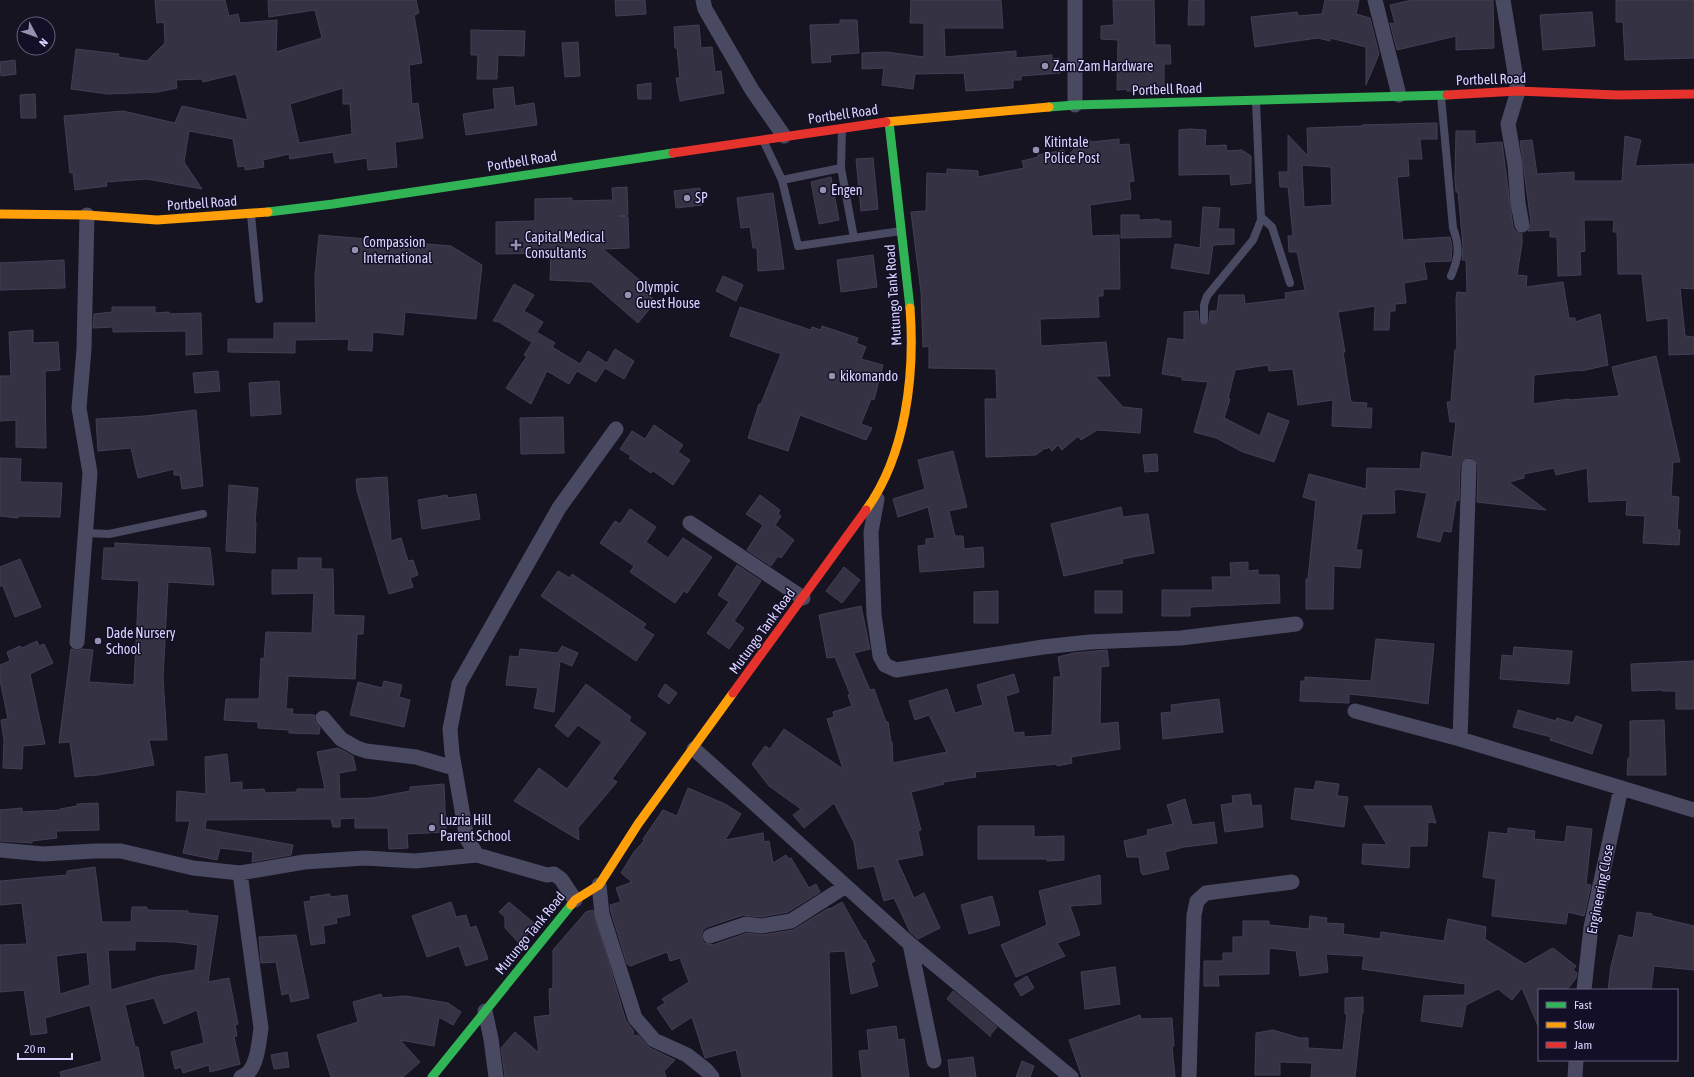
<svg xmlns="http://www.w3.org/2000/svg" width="1694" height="1077" font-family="'Asap Condensed',sans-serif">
	<rect width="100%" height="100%" fill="#161421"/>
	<path fill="#343243" stroke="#433f54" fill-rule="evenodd" d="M155 0H225L229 16 238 14 240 23 277 20 276 52 322 38 315 10 269 17 268 0H416L419 13 414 15 422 63 409 65 412 104 418 103 423 138 395 142 397 167 368 170 367 158 335 163 333 152 290 159 289 154 263 160 264 167 245 170V166L238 167 233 139 189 131 184 162 202 189 147 179 106 182 107 186 75 190 73 173H70L64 116 123 111 175 123 182 106 248 120 236 74 203 82 202 79 176 80 177 88 158 92 108 94 71 89 76 49 119 54 118 57 147 61 165 43 164 22 157 23ZM343 88V104H350L352 134 299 143 290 104Z
		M615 0H645L646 14 616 16Z
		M911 0H1001L1003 28H944L945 57 1016 51V58L1052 55V59L1059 58 1060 73 1021 76V80H1013V88L966 91 964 73 915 74 913 89 882 85 884 68 862 69V53L886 52 924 57V23H910Z
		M1113 0H1154L1155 45H1170L1171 64H1164V91H1127V89L1117 90 1118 40 1101 39V26L1114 25Z
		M1189 0H1204V25H1188Z
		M1325 0H1359L1356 14 1370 18 1379 54 1366 85V47L1330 38V41L1318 38 1255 47 1251 17 1297 12 1298 16 1322 14Z
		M1412 0H1493L1494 48 1456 50V36L1397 50 1390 23 1395 24 1390 5Z
		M1616 0H1694V58L1625 60 1623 22H1616Z
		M1592 12 1595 46 1543 50 1540 15Z
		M840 20H857L859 53 830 55 831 62 812 63 810 25 840 24Z
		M699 25 701 48 712 47 715 72 721 71 724 93 680 101 676 78H680L677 48H675L674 27Z
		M471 30 525 31 524 56 498 55 497 79H477L478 55H471Z
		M578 42 580 76 565 77 562 43Z
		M15 60 16 74 1 76 0 62Z
		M651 83V99H638L637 85Z
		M513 87 515 106 534 103 537 125 466 135 463 114 495 109 493 89Z
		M35 94 36 118H21L20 95Z
		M1437 123V139H1420L1422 159H1408L1409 176 1397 177 1403 240 1450 237 1452 247 1451 261 1424 262 1427 279 1404 283 1406 303 1395 304V311H1390L1389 330H1374L1375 306 1338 312 1345 352H1343L1351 402 1367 403 1366 408H1372L1371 428 1332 426 1333 400 1298 405 1293 369 1269 371 1268 365 1235 370 1228 399H1230L1224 418 1260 436 1268 413 1289 421 1274 462 1243 452 1216 438 1194 432 1208 382 1182 380V377L1162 374 1168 338 1184 340V312L1198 311 1199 322 1204 325 1209 322 1210 311H1217L1219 295H1244L1245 304 1286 299 1285 293 1305 290 1297 252H1289L1288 236H1293L1288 187H1280L1279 172H1288V135L1308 156 1307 128 1362 126V125ZM1302 165 1331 167 1332 205 1304 207Z
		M1189 129 1206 130 1205 146 1226 145 1227 151 1242 150 1251 156V183L1231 185 1230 174 1179 175V130Z
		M1456 131H1475V144L1502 142 1513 227 1515 231 1522 234V244L1517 275 1527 276 1526 287 1563 282 1569 318H1575V322L1600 314 1608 365 1581 371V370L1534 375 1533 404 1569 399 1570 400 1619 396 1612 367 1656 356 1680 462H1673L1671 496 1679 497 1677 530H1680L1679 545 1643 543 1645 516 1626 515 1627 500 1589 502 1587 468 1556 475 1554 468 1524 474V478L1509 482 1546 510 1477 502 1478 466 1474 459 1469 457 1462 461 1460 465 1459 500 1456 501 1451 532 1443 531 1440 542 1417 537 1427 493 1397 489V490H1394L1395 513 1362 514 1356 550H1362L1360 568 1334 566 1333 609H1306V579H1308L1316 501 1303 497 1309 474 1366 489 1367 468 1420 469 1422 452 1452 457 1456 422H1450L1447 402H1451L1455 350H1457L1456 299 1457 292 1467 293 1466 260H1462L1463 246 1458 192H1456L1455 179Z
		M1625 136 1641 140 1635 166 1694 164V289L1680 288 1685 336 1694 337V354L1669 355 1668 318 1647 321 1642 274H1618L1617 232H1613L1614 220H1584L1585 251 1580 252 1581 275 1558 276 1557 237H1550V230L1528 231 1531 223 1520 141 1532 140 1537 174 1574 172V181H1622Z
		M1085 137 1092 142 1119 139V145L1129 144 1134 181 1129 182 1131 199 1090 205 1092 236 1119 235 1120 289H1103V296H1098L1099 317 1040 319 1041 346 1106 342 1110 376H1095L1123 407 1142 409 1140 433 1097 430 1081 440 1078 436 1062 450 1058 445 1052 451 1049 447 1046 449 1045 448 1036 455 986 457 985 399H997L996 369 929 368V346L923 347 921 292 911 212 926 211 927 173 947 174V169L978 171V177L1024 168 1022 161 1038 157V155L1064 150 1065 159Z
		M873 158 878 209 861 211 856 159Z
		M831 177 839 220 819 224 811 182Z
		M627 187 628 215 619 216 628 217 629 248 603 249 643 283 639 287 656 301 638 323 592 283V282L550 280 551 253 496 254V222L535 221V199L572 198V201L613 200 612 188Z
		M700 188 702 205 676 208 674 191Z
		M773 193 784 269 758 271 757 248H753L750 227 741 228 737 198Z
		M1203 207 1220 208 1218 229H1234V244L1213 245 1209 274 1171 268 1175 244 1200 248Z
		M1121 215H1139V220L1159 219V221H1171V237L1121 238Z
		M319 235 451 246 482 265 476 319 405 312 403 335 373 332 372 351 348 350 349 339 295 340V353L228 352V339H274V323H316L315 276Z
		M873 255 877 287 841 292 837 260Z
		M64 260 65 288 0 290V263Z
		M723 276 743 285 736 301 716 291Z
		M514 284 534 295 524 311 543 322 531 342 499 322 493 321Z
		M112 307H155V313L169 312V314L201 313 202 354 186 355V331L113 332V327L93 328 94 314 112 312Z
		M740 307 811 330 812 327 821 330 822 326 858 338 856 343 866 347 861 359 883 365 874 400 871 399 861 424 872 428 866 440 800 415 788 451 748 438 759 404H761L781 354 730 336Z
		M33 330V343L58 342 60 370 45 371 46 448 16 447V420L0 421V376H11L9 332Z
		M538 333 555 343 552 347 580 364 588 351 607 363 615 349 634 361 624 379 605 368 596 382 577 371 569 384 547 371 531 404 506 388 527 356 524 355Z
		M218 371 220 391 195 393 193 373Z
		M279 381 281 414 251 416 249 383Z
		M196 410 203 486 182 489 180 475H174V469L138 478 131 448 98 451 96 419 145 416Z
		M563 417 564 453 521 454 520 418Z
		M654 425 683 445 678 452 690 460 673 485 652 470 651 473 629 458 631 456 620 449 632 431 645 439Z
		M953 451 967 507 949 511 955 536H963L964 549 983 547 984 567 920 572 918 546 926 545V539L935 538 928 507 898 517 893 499 925 489 918 460Z
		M1157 454 1158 471 1145 472 1143 455Z
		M0 458 21 459 20 482 62 483 60 517 18 516V518L0 516Z
		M387 477 391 541 401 538 408 561 413 560 418 575 410 578 413 587 389 594 357 491 356 479Z
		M229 485 258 488 255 522H256L255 553 226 551Z
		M476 494 480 519 422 529 418 500 447 495 448 498Z
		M760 495 780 510 778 514 781 516 775 525 794 540 781 558 778 556 771 566 747 550 763 525 746 514Z
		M1121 507 1123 517 1148 514 1154 553 1122 559 1123 563 1064 576 1051 524Z
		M630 509 656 527 646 542 668 558 683 538 712 557 687 593 684 591 675 603 630 572 634 566 600 543 615 521 620 524Z
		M115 543 210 548 214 585 168 582 163 678 167 740H149L154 765 92 776V775L75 777 70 742 59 743 71 649 77 651 82 649 93 650 89 682 134 685 139 581 102 579 104 548H115Z
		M298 558H321V569H333L334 615 364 616 363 634H357L355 679 288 676 286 709H293L292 714 315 715 314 720 320 728 319 734 289 733V730L258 728V722L224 720 226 699H259L261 658 264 659 266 632 312 633 314 593 272 594V570H298Z
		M20 559 41 607 15 617 3 586H0V567Z
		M1248 562V571L1258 570V575H1279L1280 603 1190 607V616H1162V590H1213L1212 577H1231L1230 563Z
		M737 565 761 581 734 621 744 628 729 649 707 633 729 602 718 595Z
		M844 567 860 580 842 603 826 591Z
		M558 571 570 578 572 574 646 624 643 628 654 635 636 661 541 596Z
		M998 591V623H974V592Z
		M1095 591H1122V613H1095Z
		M861 606 870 649 854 653 870 690 874 689 886 722H888L891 742H892L893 763 947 752 929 715 915 720 909 701 947 689 955 713 983 705 977 685 1014 674 1019 692 1006 696 1014 733 1024 732V737L1052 735 1054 677H1061L1058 657 1074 653 1107 650 1109 666 1101 667 1100 724 1118 722 1120 749 1071 757 1072 763 1057 766V764L975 772 976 777 943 782 944 784 911 792 921 830 918 831 923 855 897 860 914 898 924 893 940 928 918 939 910 932 894 898 884 901 874 866 858 869 854 842 834 803 804 828 793 815 801 809 769 786 752 764 765 746 770 749 784 729 843 769 827 719 834 717 833 712 852 706 848 695 850 694 835 657 827 658 819 615Z
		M1376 639 1434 644 1428 704 1398 699 1349 694V703L1300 701 1301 681H1305V677L1371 681Z
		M37 641 39 646 44 644 53 663 30 674 45 744 23 746 22 769 3 768 4 740 1 720 8 719 0 680V665L10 661 7 652 20 646 22 648Z
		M562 646 578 653 572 666 560 661 554 712 534 708 538 688 506 685 510 656 519 657 520 649 558 653Z
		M1514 647 1572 651 1569 684 1500 679 1502 655 1513 656Z
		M1694 661V709H1676V691H1662V690L1632 691 1631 664Z
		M384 681 402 685 399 697 410 700 404 727 350 715 358 682 382 688Z
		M586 684 631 717 629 721 646 733 612 779 617 782 578 828 579 840 514 801 539 768 567 789 602 742 578 725 568 737 555 726Z
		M665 684 677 693 669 704 658 696Z
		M1219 699 1223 732 1163 739 1161 713 1172 712 1171 705Z
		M1518 710 1556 721 1557 718 1573 723 1576 716 1602 725 1592 754 1550 740 1551 737 1513 727Z
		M1664 720 1666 775H1627L1628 758H1630V721Z
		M338 748 353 756 356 770 339 773 340 799 372 798 410 791V787L444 784 446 832 407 834 408 848 389 849 388 828H355V818L340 819V827H333L331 819 206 820 205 829 293 845 291 855 252 862 253 852 220 848 217 860 183 853 190 821H176L177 791 206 794 205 757 227 754 230 783 242 782V790L264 789 265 793 297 792V789H325L317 752Z
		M1316 781 1339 784 1337 796 1348 797 1344 827 1291 819 1295 788 1314 790Z
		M688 788 725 804 741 814 725 840 763 833 764 842 769 841 773 863 786 855 789 859 791 858 809 888 816 884 820 892 788 912 761 917 743 915 707 927 703 930 701 935 702 939 704 943 713 945 747 933 762 935 793 930 829 908 830 909 842 902 864 941 865 940 875 961 871 963 878 986 851 994 845 951 829 952 832 1077H742L736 1050 705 1058 692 1017 672 1030 657 1008 665 1003 662 999 689 982 680 958 670 961 667 952 630 966 627 964 611 912 610 905 621 902 616 888 632 882 621 873 634 852 644 841 643 839 663 810 677 816Z
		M1250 794 1252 806 1261 805 1263 827 1225 832 1221 805 1233 803 1232 796Z
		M1185 799 1192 825 1214 822 1217 843 1184 847 1165 852 1169 869 1143 875 1141 872 1139 857H1127L1124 841 1148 835 1147 830 1173 824 1167 805Z
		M98 803 99 830 56 831 57 838 32 841V843L0 841V810L22 808V812L60 810V809L77 806V804Z
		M1364 806H1431L1436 823 1428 822 1427 846H1410L1409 868 1362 864 1363 844 1387 845Z
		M978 826H1034V837L1064 836V860L1047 861V859H978Z
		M1567 826 1592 829 1586 884 1591 885 1584 916 1568 912 1566 924 1492 916 1496 879 1483 877 1489 832 1508 834V828L1535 831 1534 839 1565 842Z
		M95 867 102 922H131L132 907H147V910L188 911V913L218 916 208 982 229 978 238 1024 235 1025 237 1036 234 1037 240 1064 210 1072 209 1065 183 1073 181 1067 175 1069 171 1052 204 1043 197 1010 164 1024 154 998 125 1005 135 1047H138L144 1077H61L60 1072 102 1061 90 1005 45 1018 47 1033 31 1035 24 990 0 992V945L27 944 22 903 0 905V881L67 875V871ZM135 941 176 942 198 945 195 970 160 976 111 990 108 950H135ZM87 952 90 985 60 994 56 956Z
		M1100 875 1101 904 1070 906 1080 935 1057 943 1065 956 1016 977 1001 945 1047 925 1039 891Z
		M330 894V897L347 895 350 915 336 918 337 923 323 926 325 943 311 945 304 902 311 901 310 897Z
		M992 896 1000 925 969 934 961 905Z
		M451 902 456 917 466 915 470 928 476 926 488 959 466 966 459 946 427 957 412 916Z
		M509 902 535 924 520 944 505 928V917L499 912Z
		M593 910 626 1021 633 1030 634 1036 638 1035 650 1048 675 1060 664 1071 666 1077H505L501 1048 515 1032 539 1053 534 1017 550 1015 549 989 553 988V950L586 912Z
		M1637 912 1652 914V916L1694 926V970L1654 966 1651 990H1608L1611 966 1619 935 1633 938Z
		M1310 916 1327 918 1326 923 1344 924 1343 934 1380 939 1381 932 1444 941 1448 919 1486 927 1485 939 1525 964 1553 948 1576 966 1573 970 1577 973 1576 978 1567 990H1539V1028L1522 988 1512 1000 1498 989 1466 1005 1462 1027 1421 1021 1424 996 1465 995V984L1362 969 1364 956 1326 954 1328 972 1300 976 1296 951 1269 948V974L1218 975 1219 986H1204V961H1223V953H1233V937H1243V921H1269V925L1309 929Z
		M296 935 309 998 291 1002 289 993 282 995 276 962 261 963 259 937Z
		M1115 967 1120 1004 1085 1009 1081 972Z
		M1027 976 1034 988 1021 996 1014 984Z
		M953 991 997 1027 990 1035 991 1037 947 999Z
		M381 994 382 998 406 996 448 1003 461 1012 453 1025 439 1017 434 1046 400 1040 420 1062 403 1077H331L317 1035 358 1022 353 1002Z
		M1363 997V1013H1362L1355 1077H1311L1312 1063 1280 1062V1075H1255L1256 1033 1273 1030 1300 1038H1308V1048L1343 1050 1347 1014H1345V998Z
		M1140 1015 1141 1019 1172 1018 1174 1046 1172 1047 1175 1077H1082L1069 1040Z
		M896 1026 898 1040 904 1039 909 1077H862L859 1051 869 1050 867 1030Z
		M287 1052 289 1067 274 1069 271 1055Z
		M973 1057 976 1077H950L948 1060Z
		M1022 1061 1034 1066 1030 1077H1016Z"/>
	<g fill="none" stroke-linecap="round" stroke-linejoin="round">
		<path stroke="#4a4962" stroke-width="8" d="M1441 96 1453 228C1460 247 1459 257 1451 276
			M842 128 841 168 854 238
			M763 140 782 180 798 246 901 231
			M782 180 841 168
			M251 215 259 299
			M1261 217 1272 227 1290 283
			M1204 320V305L1207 296 1253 240 1261 220 1256 101
			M85 533 109 534 203 514"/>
		<path stroke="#4a4962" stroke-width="15" d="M703 0 705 9 752 90 784 136
			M1375 0 1399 95
			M1503 0 1518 91 1508 124 1515 165 1518 203 1522 225
			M1075 105V0
			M877 499 871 532 874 615 880 656 885 665 896 670 1043 647 1090 642 1181 638 1296 624
			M690 523 803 598
			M77 642 90 473 79 408 84 349 87 215
			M1355 711 1460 739 1694 810
			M323 718 341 739 357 748 366 751 416 757 454 768
			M1460 739 1469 466
			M694 749 910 944 1071 1077
			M0 850 43 854 95 851H121L193 868 240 873 304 862 365 858 415 861 477 855 547 875 554 874 561 879 575 900
			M477 855 467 839 452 753 450 729 459 684 559 508 616 429
			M240 873 261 1028C259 1043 257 1073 241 1077
			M599 885 602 914 635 1018 654 1040 687 1055 706 1070 712 1077
			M710 936 746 924 761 926 791 921 846 886
			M910 944 934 1061
			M1584 990 1591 927 1621 788
			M485 1011 491 1039 496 1077
			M1189 1077 1194 915 1197 901 1206 893 1292 882
			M1575 1077 1576 1060"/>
		<path stroke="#30b455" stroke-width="9" d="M1049 107 1075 105 1447 95
			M889 122 910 308
			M268 212 333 204 673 153
			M432 1077 571 905"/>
		<path stroke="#ff9f0a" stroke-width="9" d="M886 122 1049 107
			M0 214 87 215 157 220 268 212
			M866 510C906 455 915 375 910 308
			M571 905 575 900 599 885 638 824 733 693"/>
		<path stroke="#e5322d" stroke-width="9" d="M1447 95 1518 91 1617 95 1694 94
			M673 153 886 122
			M733 693 866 510"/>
	</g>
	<g fill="#9591b1" stroke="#130f26" stroke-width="1.5">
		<circle cx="1045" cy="66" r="4"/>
		<circle cx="1036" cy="150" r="4"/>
		<circle cx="823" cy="190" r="4"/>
		<circle cx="687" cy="198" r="4"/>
		<path d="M514 239h4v4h4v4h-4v4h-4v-4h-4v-4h4z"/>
		<circle cx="355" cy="250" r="4"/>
		<circle cx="628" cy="295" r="4"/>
		<circle cx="832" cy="376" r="4"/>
		<circle cx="98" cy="641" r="4"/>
		<circle cx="432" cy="828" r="4"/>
	</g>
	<g text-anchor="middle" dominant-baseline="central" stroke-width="3" stroke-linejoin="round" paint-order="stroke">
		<g font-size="14" fill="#d9d4ff" stroke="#130f26" text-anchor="start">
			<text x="1053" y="66">Zam Zam Hardware</text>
			<text x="1044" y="142">Kitintale<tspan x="1044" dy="16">Police Post</tspan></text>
			<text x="831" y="190">Engen</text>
			<text x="695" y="198">SP</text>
			<text x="525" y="237">Capital Medical<tspan x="525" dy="16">Consultants</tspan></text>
			<text x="363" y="242">Compassion<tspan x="363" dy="16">International</tspan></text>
			<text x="636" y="287">Olympic<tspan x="636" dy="16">Guest House</tspan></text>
			<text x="840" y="376">kikomando</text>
			<text x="106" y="633">Dade Nursery<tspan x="106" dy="16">School</tspan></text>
			<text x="440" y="820">Luzria Hill<tspan x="440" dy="16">Parent School</tspan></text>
		</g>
		<g font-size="14" fill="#d9d4ff" stroke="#130f26">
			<text transform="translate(1491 79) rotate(-2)">Portbell Road</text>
			<text transform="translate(1167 89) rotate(-2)">Portbell Road</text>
			<text transform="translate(843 114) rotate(-8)">Portbell Road</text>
			<text transform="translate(522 161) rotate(-9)">Portbell Road</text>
			<text transform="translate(202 203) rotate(-4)">Portbell Road</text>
			<text transform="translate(893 295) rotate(-94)">Mutungo Tank Road</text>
			<text transform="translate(762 631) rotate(-54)">Mutungo Tank Road</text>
			<text transform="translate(1600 889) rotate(-79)">Engineering Close</text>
			<text transform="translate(530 933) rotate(-51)">Mutungo Tank Road</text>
		</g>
	</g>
	<rect x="1538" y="989" width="140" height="72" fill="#130f26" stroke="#625e7d"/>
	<rect x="1546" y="1002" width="20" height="6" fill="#30b455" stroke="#625e7d"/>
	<text x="1574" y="1009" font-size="12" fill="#d9d4ff">Fast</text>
	<rect x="1546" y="1022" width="20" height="6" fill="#ff9f0a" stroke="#625e7d"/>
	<text x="1574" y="1029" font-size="12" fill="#d9d4ff">Slow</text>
	<rect x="1546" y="1042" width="20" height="6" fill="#e5322d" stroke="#625e7d"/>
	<text x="1574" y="1049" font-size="12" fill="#d9d4ff">Jam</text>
	<g transform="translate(36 36) rotate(131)"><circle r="19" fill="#130f26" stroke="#625e7d"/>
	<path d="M0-3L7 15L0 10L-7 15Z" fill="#9591b1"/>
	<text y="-6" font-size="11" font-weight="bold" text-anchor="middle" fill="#d9d4ff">N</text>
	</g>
	<path d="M18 1053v6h54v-6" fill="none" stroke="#d9d4ff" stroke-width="2"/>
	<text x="24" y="1053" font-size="12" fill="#d9d4ff" stroke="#130f26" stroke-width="3" paint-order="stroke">20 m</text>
</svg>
